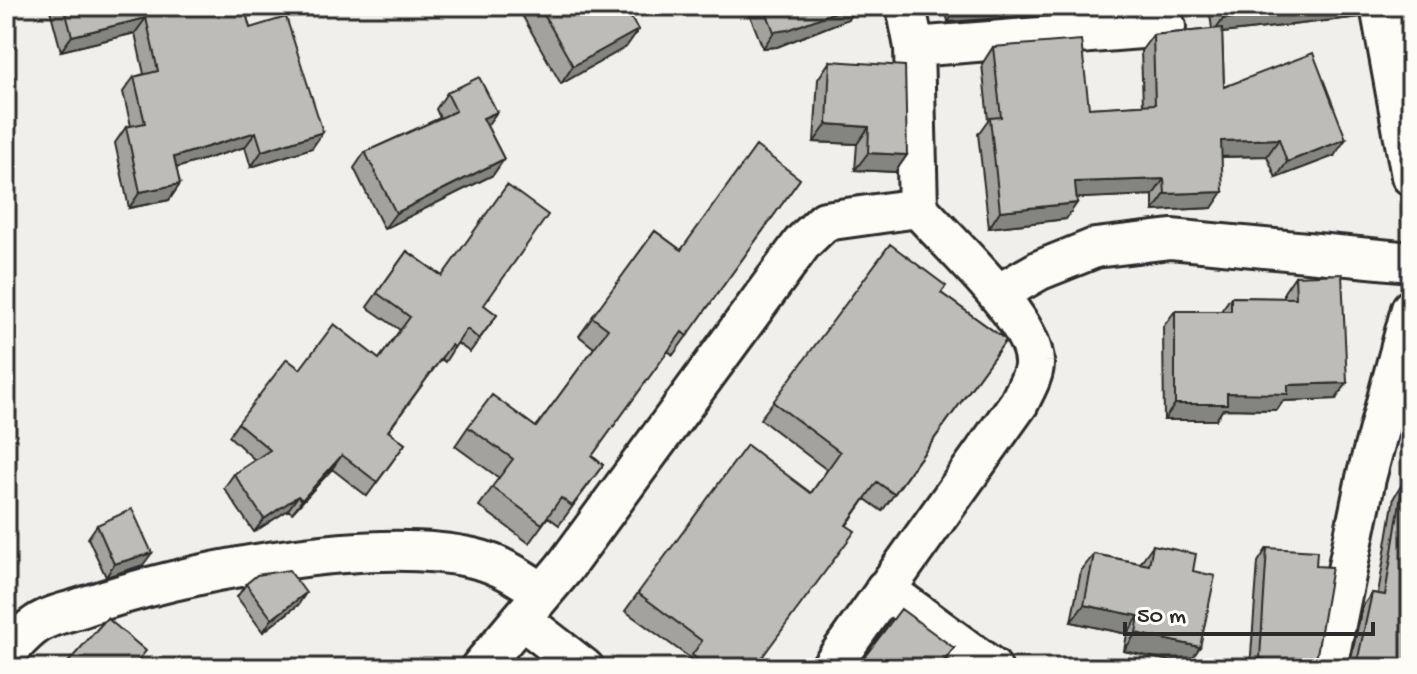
<svg xmlns="http://www.w3.org/2000/svg" width="1417" height="674" font-family="'Gochi Hand',sans-serif">
	<rect width="100%" height="100%" fill="#f0efeb"/>
	<filter id="ink" filterUnits="userSpaceOnUse"><feTurbulence type="fractalNoise" baseFrequency=".0125" numOctaves="2"/><feDisplacementMap in="SourceGraphic" scale="16" xChannelSelector="R" yChannelSelector="G"/><feConvolveMatrix kernelMatrix="1 2 1 2 8 2 1 2 1" color-interpolation-filters="sRGB"/></filter>
	<g filter="url(#ink)">
		<g fill="none" stroke-linecap="round" stroke-linejoin="round">
			<g stroke="#2b2b2b" stroke-width="44">
				<path id="street" d="M1380 6 1411 176
					M914 47 1166 27
					M998 294 1040 270 1095 248 1171 239 1411 262
					M885 589 992 668
					M521 619 584 668
					M6 653C16 643 26 631 37 624 50 615 69 612 83 607 182 572 371 535 473 558 500 564 521 578 543 593
					M480 668 564 568 803 242 825 221 918 208
					M830 668 1019 403C1024 392 1035 374 1034 362 1033 318 947 242 918 208L914 47 906 6
					M1327 668 1366 478 1411 309"/>
			</g>
			<use href="#street" stroke="#fdfcf7" stroke-width="38"/>
		</g>
		<path fill="#a3a29e" stroke="#2b2b2b" stroke-width="2" d="M49 6H244L250 28 323 132 312 148 251 167 245 147 176 168 180 184 169 200 129 208 115 143 126 127 131 126 123 92 134 77 144 74 135 33 61 51Z
			M528 6H624L638 30 626 47 561 84 522 15Z
			M750 6H857L848 19 777 47 763 48 749 13 752 9Z
			M945 6H1096L1092 11 948 22Z
			M1209 6H1367L1360 17 1222 33 1224 87 1334 156 1276 178 1267 156 1221 157 1212 208 1153 211V195L1077 198 1066 219 989 228 978 134 988 120 982 64 993 47 1089 108 1143 105 1141 51 1153 35 1212 29Z
			M1411 24V53L1407 30Z
			M830 61 907 155 895 172 855 170 857 144 814 142 818 79Z
			M447 93 487 126 504 159 493 175 384 229 354 168 365 152 440 118 436 109Z
			M800 179 673 355 668 351 592 456 603 465 559 525 548 517 529 543 479 506 499 478 455 446 468 427H536L594 348 579 336 655 231 681 250Z
			M407 251 497 315 470 352 457 343 445 362 441 359 388 432 405 444 367 496 332 469 292 513 288 510 254 532 224 488 234 474 255 460 229 436 238 423 300 369 379 359 400 330 367 307Z
			M1295 276 1336 399 1283 401 1277 410 1223 409 1216 420H1164L1163 327 1175 311H1221L1231 297 1284 298V292Z
			M941 293 1006 340 882 511 865 499 847 525 755 668H683L690 658 625 611 638 593 811 493 827 470 760 419 773 402Z
			M1403 483 1411 668H1349L1362 607 1372 593 1378 594 1394 497Z
			M97 525 143 565 106 577 88 538Z
			M1153 545 1193 571 1188 665 1124 651 1127 634 1071 622 1081 571 1094 554 1140 563Z
			M1267 548 1316 566V660L1321 668H1250L1258 562Z
			M246 584 298 605 263 632 237 597Z
			M954 648 939 668H856Z"/>
		<path fill="#848481" stroke="#2b2b2b" stroke-width="2" d="M851 6H857L848 19 777 47 763 48 774 32Z
			M980 6H1096L1092 11 948 22 958 8Z
			M1333 6H1367L1360 17 1213 34 1223 19Z
			M1407 6H1411V10L1403 11Z
			M146 18 135 33 61 51 72 36Z
			M638 30 626 47 561 84 573 66Z
			M497 112 486 127 483 118Z
			M827 124 869 127 857 144 814 142Z
			M256 132 245 147 163 172 174 157Z
			M323 132 312 148 251 167 262 151Z
			M1279 139 1267 156 1209 157 1221 141Z
			M1346 139 1334 156 1276 178 1287 162Z
			M868 153 907 155 895 172 855 170Z
			M504 159 493 175 384 229 396 213Z
			M1164 179 1153 195 1064 199 1075 182Z
			M180 184 169 200 129 208 140 192Z
			M1223 192 1212 208 1153 211 1165 194Z
			M1077 203 1066 219 989 228 1000 211Z
			M1347 383 1336 399 1283 401 1277 410 1223 409 1216 420H1164L1175 404 1227 393 1288 385Z
			M342 455 332 469 292 513 302 500Z
			M298 496 288 510 254 532 264 519Z
			M152 553 143 565 106 577 114 564Z
			M306 593 298 605 263 632 272 619Z
			M1084 605 1139 616 1127 634 1071 622Z
			M1136 633 1200 647 1188 665 1124 651Z
			M1260 658 1265 659 1258 668H1253Z"/>
		<path fill="#bdbcb8" stroke="#2b2b2b" stroke-width="2" d="M64 6H244L250 28 286 17 323 132 262 151 256 132 174 157 180 184 140 192 126 127 145 123 134 77 158 71 146 18 72 36Z
			M539 6H624L638 30 573 66Z
			M764 6H851L788 30 774 32Z
			M957 6H980L958 8Z
			M1221 6H1333L1223 19Z
			M1222 28 1224 87 1313 53 1346 139 1287 162 1279 139 1221 141 1223 192 1165 194 1164 179 1075 182 1077 203 1000 211 990 118 1001 117 993 47 1081 40 1089 108 1155 104 1153 35Z
			M830 61 905 66 907 155 868 153 869 127 827 124Z
			M479 77 497 112 483 118 504 159 396 213 365 152 456 111 447 93Z
			M756 146 800 179 687 336 682 332 592 456 603 465 572 506 561 498 542 524 492 487 513 459 468 427 492 395 536 427 608 329 592 317 655 231 681 250Z
			M507 185 548 215 484 305 497 315 479 339 467 329 454 348 451 345 388 431 405 444 377 482 342 455 302 500 298 496 264 519 234 474 270 450 238 423 287 359 300 369 334 324 379 359 410 317 377 293 407 251 442 276Z
			M890 244 946 286 941 293 1006 340 894 494 877 482 846 525 855 531 754 668H710L692 655 702 641 638 593 747 445 811 493 840 452 773 402Z
			M1342 274 1347 383 1288 385V394L1227 393V404H1175V311H1231V297L1296 298 1295 276Z
			M1403 483 1411 484V668H1353L1358 658 1372 593 1385 595Z
			M132 509 152 553 114 564 97 525Z
			M1153 545 1196 554 1193 571 1215 576 1200 647 1136 633 1139 616 1084 605 1094 554 1149 565Z
			M1267 548 1317 551 1316 566 1332 567 1316 660 1321 668H1278L1264 665 1265 659 1260 658Z
			M289 570 306 593 272 619 246 584 257 575Z
			M901 609 954 648 938 668H922L915 662 911 668H856Z
			M107 618 146 651 132 668H63Z"/>
	</g>
	<rect width="1417" height="674" fill="none" stroke="#fdfcf7" stroke-width="32"/>
	<rect x="16" y="16" width="1385" height="642" fill="none" stroke="#2b2b2b" stroke-width="3" filter="url(#ink)"/>
	<path d="M1125 622v12h248v-12" fill="none" stroke="#2b2b2b" stroke-width="4"/>
	<text x="1137" y="622" font-size="24" fill="#2b2b2b" stroke="#fdfcf7" stroke-width="6" paint-order="stroke">50 m</text>
</svg>
